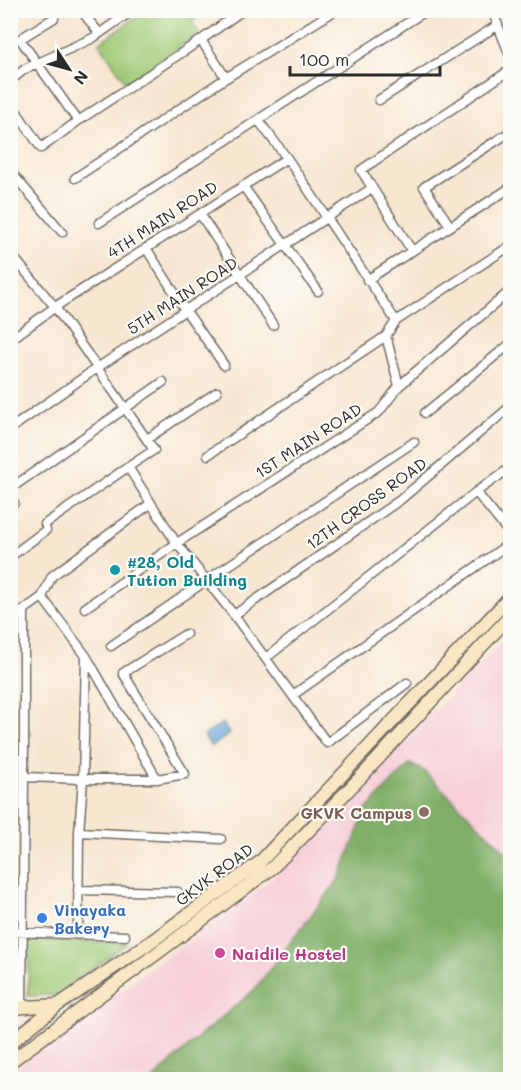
<svg xmlns="http://www.w3.org/2000/svg" width="521" height="1090" font-family="Mali,sans-serif">
	<rect width="100%" height="100%" fill="#fdfcf7"/>
	<filter id="ink" filterUnits="userSpaceOnUse"><feTurbulence type="fractalNoise" baseFrequency=".0167" numOctaves="2"/><feDisplacementMap in="SourceGraphic" scale="12" xChannelSelector="R" yChannelSelector="G"/><feConvolveMatrix kernelMatrix="1 2 1 2 8 2 1 2 1" color-interpolation-filters="sRGB"/></filter>
	<filter id="wash" filterUnits="userSpaceOnUse"><feTurbulence type="fractalNoise" baseFrequency=".008" numOctaves="4" result="noise"/><feDisplacementMap in="SourceGraphic" scale="24" xChannelSelector="R" yChannelSelector="G"/><feGaussianBlur stdDeviation="1.35" result="paint"/><feColorMatrix in="noise" values="0 0 0 0 0 0 0 0 0 0 0 0 0 0 0 0 0 1.4 0 .05"/><feComposite in="paint" operator="in"/></filter>
	<g filter="url(#wash)">
		<rect width="100%" height="100%" fill="#f7e6d0"/>
		<path fill="#f6cfd8" d="M510 633V1079L11 1080 10 1072 271 880Z"/>
		<path fill="#a0cb78" stroke="#667b52" stroke-width="1.5" d="M145 11H206L192 22 199 33 127 84 99 43Z
			M29 940 127 943 58 995 28 996Z"/>
		<path fill="#80af68" stroke="#566d4a" stroke-width="1.5" d="M410 764 424 771 510 856V1079H153L202 1034 254 990 339 879 366 810Z"/>
		<path fill="#64a3d6" stroke="#486780" stroke-width="1.5" d="M222 723 230 734 211 747 204 736Z"/>
	</g>
	<g filter="url(#ink)">
		<g fill="none" stroke-linecap="round" stroke-linejoin="round">
			<g stroke="#726c65" stroke-width="11">
				<path id="minor" d="M81 10 99 33
					M492 10 510 56
					M54 18 20 39 78 121 201 40 243 10
					M201 40 226 78
					M10 81 25 69 93 38 133 10
					M379 100 498 25
					M10 102 41 148 78 121
					M258 120 287 158 396 321
					M10 171 62 232
					M75 178 226 78 336 10
					M243 186 318 291
					M200 214 273 325
					M99 223 427 10
					M450 226 424 187 510 132
					M146 248 186 311 224 365
					M412 251 361 170 510 70
					M10 253 55 307 154 450 128 467 175 541 234 615 327 743 407 683
					M367 280 510 188
					M10 340 55 307 287 158
					M399 386 510 291
					M425 413 510 344
					M10 429 97 368 372 188
					M147 439 217 392
					M208 455 386 336
					M17 484 163 382
					M476 492 510 534
					M150 504 52 576 42 597 86 656 157 779
					M10 506 14 503
					M45 524 128 467
					M10 557 46 530
					M85 608 177 543 379 412 399 386 386 336 396 321 510 246
					M234 615 400 500 510 407
					M10 620 42 597
					M111 646 207 580 414 442
					M266 658 476 492 510 468
					M293 695 510 543
					M24 777 83 779H157L185 774 123 673 186 634
					M79 832 221 839
					M78 890 178 892
					M10 932 125 936
					M78 935 79 832 83 779 86 657
					M22 1008 24 777V610"/>
			</g>
			<g stroke="#726c65" stroke-width="15">
				<path id="secondary" d="M10 1008 58 1005
					M10 1043 58 1005 145 946 260 862 510 597
					M10 1062 272 868 362 776 510 616"/>
			</g>
			<use href="#minor" stroke="#fff" stroke-width="8"/>
			<use href="#secondary" stroke="#f9e7c3" stroke-width="12"/>
		</g>
	</g>
	<circle fill="#0f9aa8" stroke="#fdfcf7" stroke-width="2" cx="115" cy="570" r="6"/>
	<circle fill="#8d6e63" stroke="#fdfcf7" stroke-width="2" cx="424" cy="812" r="6"/>
	<circle fill="#3f7fe0" stroke="#fdfcf7" stroke-width="2" cx="42" cy="918" r="6"/>
	<circle fill="#d1479c" stroke="#fdfcf7" stroke-width="2" cx="220" cy="953" r="6"/>
	<g text-anchor="middle" dominant-baseline="central" stroke-width="4.5" stroke-linejoin="round" paint-order="stroke">
		<g font-size="16" fill="#2b2b2b" stroke="#fdfcf7">
			<text transform="translate(162 219) rotate(-33)">4TH MAIN ROAD</text>
			<text transform="translate(182 295) rotate(-33)">5TH MAIN ROAD</text>
			<text transform="translate(308 440) rotate(-33)">1ST MAIN ROAD</text>
			<text transform="translate(366 503) rotate(-36)">12TH CROSS ROAD</text>
			<text transform="translate(214 874) rotate(-37)">GKVK ROAD</text>
		</g>
		<g font-size="16" font-weight="bold" fill="#0d838f" stroke="#fdfcf7" text-anchor="start">
			<text x="127" y="561">#28, Old<tspan x="127" dy="18">Tution Building</tspan></text>
		</g>
		<g font-size="16" font-weight="bold" fill="#785e54" stroke="#fdfcf7" text-anchor="end">
			<text x="412" y="812">GKVK Campus</text>
		</g>
		<g font-size="16" font-weight="bold" fill="#366cbe" stroke="#fdfcf7" text-anchor="start">
			<text x="54" y="909">Vinayaka<tspan x="54" dy="18">Bakery</tspan></text>
		</g>
		<g font-size="16" font-weight="bold" fill="#b23c85" stroke="#fdfcf7" text-anchor="start">
			<text x="232" y="953">Naidile Hostel</text>
		</g>
	</g>
	<rect width="521" height="1090" fill="none" stroke="#fdfcf7" stroke-width="36"/>
	<g transform="translate(69 69) rotate(126)" stroke="#fdfcf7" stroke-width="4.5" paint-order="stroke">
	<path d="M0-4.5L10 22L0 15L-10 22Z" fill="#2b2b2b"/>
	<text y="-9" font-size="16" font-weight="bold" text-anchor="middle" fill="#2b2b2b">N</text>
	</g>
	<path d="M290 66v9h150v-9" fill="none" stroke="#2b2b2b" stroke-width="3"/>
	<text x="299" y="66" font-size="18" fill="#2b2b2b" stroke="#fdfcf7" stroke-width="4.5" paint-order="stroke">100 m</text>
</svg>
